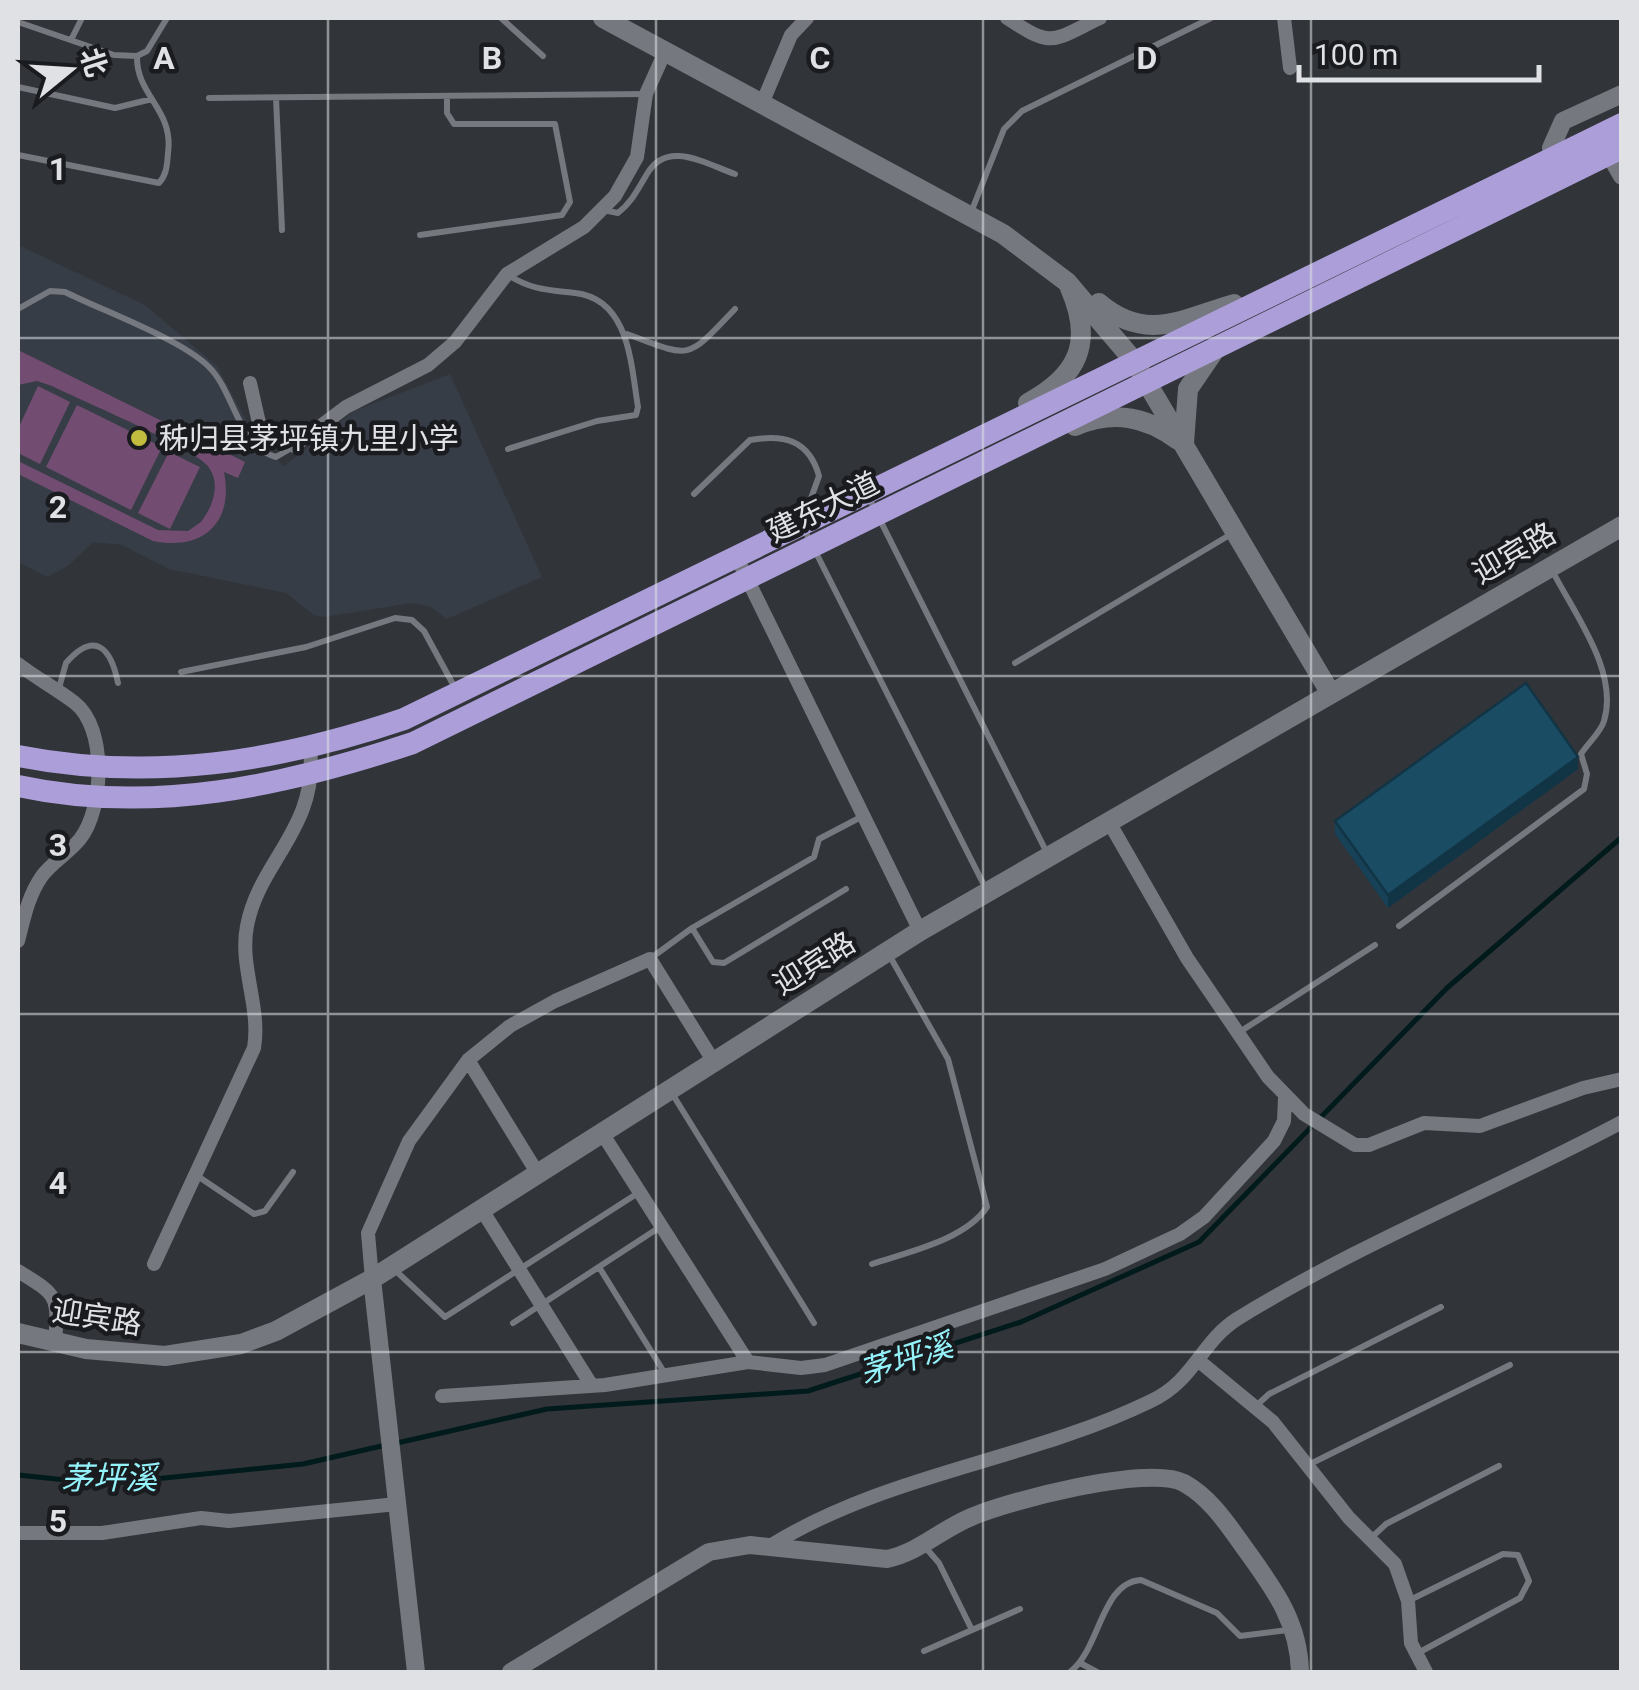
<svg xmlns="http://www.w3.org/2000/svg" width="1639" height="1690" font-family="Roboto,'Noto Sans SC',sans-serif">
	<rect width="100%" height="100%" fill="#313439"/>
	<path fill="#373d47" d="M18 245 145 305 217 366 252 431 269 445 283 467 354 411 450 374 542 577 447 619 429 606 411 603 324 617 314 615 286 593 169 569 122 545 93 542 68 566 47 577 18 562Z"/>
	<path fill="#734d71" d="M18 350 245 462 238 478 224 472C234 523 203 551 153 541L18 474V461L158 530 188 531 201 522C213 506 222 483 207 465 190 446 82 401 52 386L37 381 18 385Z
		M38 386 70 402 40 464 18 453V429Z
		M77 405 162 447 131 510 46 467Z
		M169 452 200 467 170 529 138 513Z"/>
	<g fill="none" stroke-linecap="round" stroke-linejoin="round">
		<path stroke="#011b1d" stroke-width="5" d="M397 1443 547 1409 808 1391 1021 1322 1199 1242 1447 988 1622 837
			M18 1475 105 1484 303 1464 386 1445"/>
		<path stroke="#75787e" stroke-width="6" d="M501 18 543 56
			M18 22 114 55 137 56 147 51 167 18
			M71 40 82 18
			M18 87 115 108 152 99
			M209 98 646 94
			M276 98 282 230
			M18 155 159 183C167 174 167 165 168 153 174 109 136 96 137 56
			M603 210 618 213C632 202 638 189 647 174 667 139 706 164 735 174
			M970 215 1004 129 1022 111 1211 18
			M420 235 562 215 570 202 555 124H454L447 113V96
			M18 309 50 291 65 292C103 311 181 339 209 367 235 393 238 447 276 457L293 447
			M627 334C693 359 686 360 735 309
			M508 449 597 421 636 415 638 407C631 366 630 299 575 293 548 290 532 290 508 275
			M694 494 750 440C784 434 809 440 819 476L805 515
			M868 496 1046 851
			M803 527 985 887
			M1015 663 1233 533
			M181 672 306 647 395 618 412 620 424 631 455 688
			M59 688 66 663C95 630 111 648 118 683
			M1399 926 1584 789 1587 774 1581 754C1588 743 1601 732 1604 721 1619 672 1575 615 1553 572
			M692 928 713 962 724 963 846 889
			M651 958 692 928 814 857 819 839 863 816
			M1622 967V969
			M1238 1033 1375 945
			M673 1095 814 1323
			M196 1175 254 1214 265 1211 293 1172
			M872 1264C908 1252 965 1240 987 1207L948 1059 888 953
			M599 1267 664 1372
			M396 1271 445 1317 638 1193
			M513 1323 660 1227
			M1257 1405 1269 1394 1441 1307
			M1308 1465 1510 1365
			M1371 1538 1386 1524 1499 1466
			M925 1547 939 1563 972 1630
			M1410 1600 1503 1554 1518 1555 1529 1581 1520 1598 1418 1653
			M924 1651 1020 1609
			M1082 1664 1097 1672
			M1070 1672C1100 1650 1101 1582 1141 1580L1217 1613 1240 1636 1288 1630"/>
		<path stroke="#75787e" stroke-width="14" d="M1007 18C1054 49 1051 41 1100 18
			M1284 18 1290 68
			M761 106 791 35 807 18
			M250 383 259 423 294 446 346 407 428 365 455 342 507 274 584 227 615 196 637 157 646 94 664 54
			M737 558 920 931
			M18 664C36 678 57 689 75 703 107 728 104 809 80 839 69 853 52 862 42 876 28 896 24 918 18 941
			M1109 822 1187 958 1268 1077 1304 1114 1355 1145H1369L1424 1123 1480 1126 1583 1088 1622 1079
			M468 1060 538 1174
			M602 1133 748 1362
			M482 1210 592 1386
			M154 1264 254 1048C261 1007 239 966 247 926 259 861 319 828 310 748
			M18 1271C57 1295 59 1295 55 1342
			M372 1279 368 1233 409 1141 468 1060 510 1026 555 1001 650 959 714 1062
			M1199 1361 1273 1422 1349 1518 1395 1564 1408 1601 1411 1643 1426 1672
			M442 1396 605 1385 748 1362 801 1368 825 1365 1105 1269 1180 1234 1204 1217 1274 1141 1284 1121 1285 1098
			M18 1533H102L201 1518 229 1521 397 1504
			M770 1546C887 1473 1028 1461 1151 1401 1194 1381 1201 1342 1237 1319 1360 1243 1494 1190 1622 1122"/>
		<path stroke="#75787e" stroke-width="18" d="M1603 143 1622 176
			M1555 166 1551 148 1563 121 1622 94
			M372 1279 416 1672
			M511 1672 709 1552 750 1545 887 1559C919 1552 939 1531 969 1518 1007 1501 1149 1464 1184 1483 1211 1498 1228 1525 1246 1550 1274 1589 1299 1622 1300 1672"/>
		<path stroke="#75787e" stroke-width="20" d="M603 18 1003 234 1067 282 1134 361 1331 694
			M1099 303C1146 343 1183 319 1234 304
			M1028 403C1078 376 1094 343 1070 288
			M1075 426C1113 410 1146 416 1178 440
			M1184 443 1188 389 1214 351
			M18 1333 86 1349 165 1356 241 1344 276 1331 372 1279 920 931 1622 526"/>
		<path stroke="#ac9ed8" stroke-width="22" d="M18 756C151 782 277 762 404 719L1622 124
			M18 786C153 815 284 786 413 743L1622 148"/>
	</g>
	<path fill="#164156" d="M1578 769 1388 908 1335 834V821Z"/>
	<path fill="#123546" d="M1578 757V769L1388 908V895Z"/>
	<path fill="#1a4c64" stroke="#123546" stroke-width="2.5" d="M1526 683 1578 757 1388 895 1335 821Z"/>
	<path fill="none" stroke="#dfe1e4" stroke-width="2.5" stroke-opacity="0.55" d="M328 18V1672M656 18V1672M983 18V1672M1311 18V1672M18 338H1622M18 676H1622M18 1014H1622M18 1352H1622"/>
	<circle fill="#c3bd3f" stroke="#1a1b1e" stroke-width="4" cx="139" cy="438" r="10"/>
	<g text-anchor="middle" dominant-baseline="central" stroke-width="9" stroke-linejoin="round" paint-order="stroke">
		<g font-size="30" fill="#dfe1e4" stroke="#1a1b1e" text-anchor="start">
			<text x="159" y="438">秭归县茅坪镇九里小学</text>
		</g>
		<g font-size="30" fill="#dfe1e4" stroke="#1a1b1e">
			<text transform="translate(823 507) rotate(-26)">建东大道</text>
			<text transform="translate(1514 553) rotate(-30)">迎宾路</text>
			<text transform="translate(814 963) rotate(-32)">迎宾路</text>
			<text transform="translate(97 1317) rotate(9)">迎宾路</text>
		</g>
		<g font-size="32" font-style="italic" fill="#94f3fa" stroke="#1a1b1e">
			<text transform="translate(906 1359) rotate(-18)">茅坪溪</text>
			<text x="109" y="1478">茅坪溪</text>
		</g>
	</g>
	<g font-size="32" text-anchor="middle" font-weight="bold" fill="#dfe1e4" stroke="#1a1b1e" stroke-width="9" stroke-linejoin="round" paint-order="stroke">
		<text x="164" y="69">A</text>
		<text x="492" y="69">B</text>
		<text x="820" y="69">C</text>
		<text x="1147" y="69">D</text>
		<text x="58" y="180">1</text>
		<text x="58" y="518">2</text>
		<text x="58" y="856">3</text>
		<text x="58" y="1194">4</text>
		<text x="58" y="1532">5</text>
	</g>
	<rect width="1639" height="1690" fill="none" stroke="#dfe1e4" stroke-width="40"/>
	<g transform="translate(70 70) rotate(72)" stroke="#1a1b1e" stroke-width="8" paint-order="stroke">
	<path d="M0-8L18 38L0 25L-18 38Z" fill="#dfe1e4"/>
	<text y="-15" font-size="28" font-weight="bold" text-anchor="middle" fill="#dfe1e4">北</text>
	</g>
	<path d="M1299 65v15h240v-15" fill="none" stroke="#dfe1e4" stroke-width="5"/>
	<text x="1314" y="65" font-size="30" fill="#dfe1e4" stroke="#1a1b1e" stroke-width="8" paint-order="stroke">100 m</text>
</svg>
